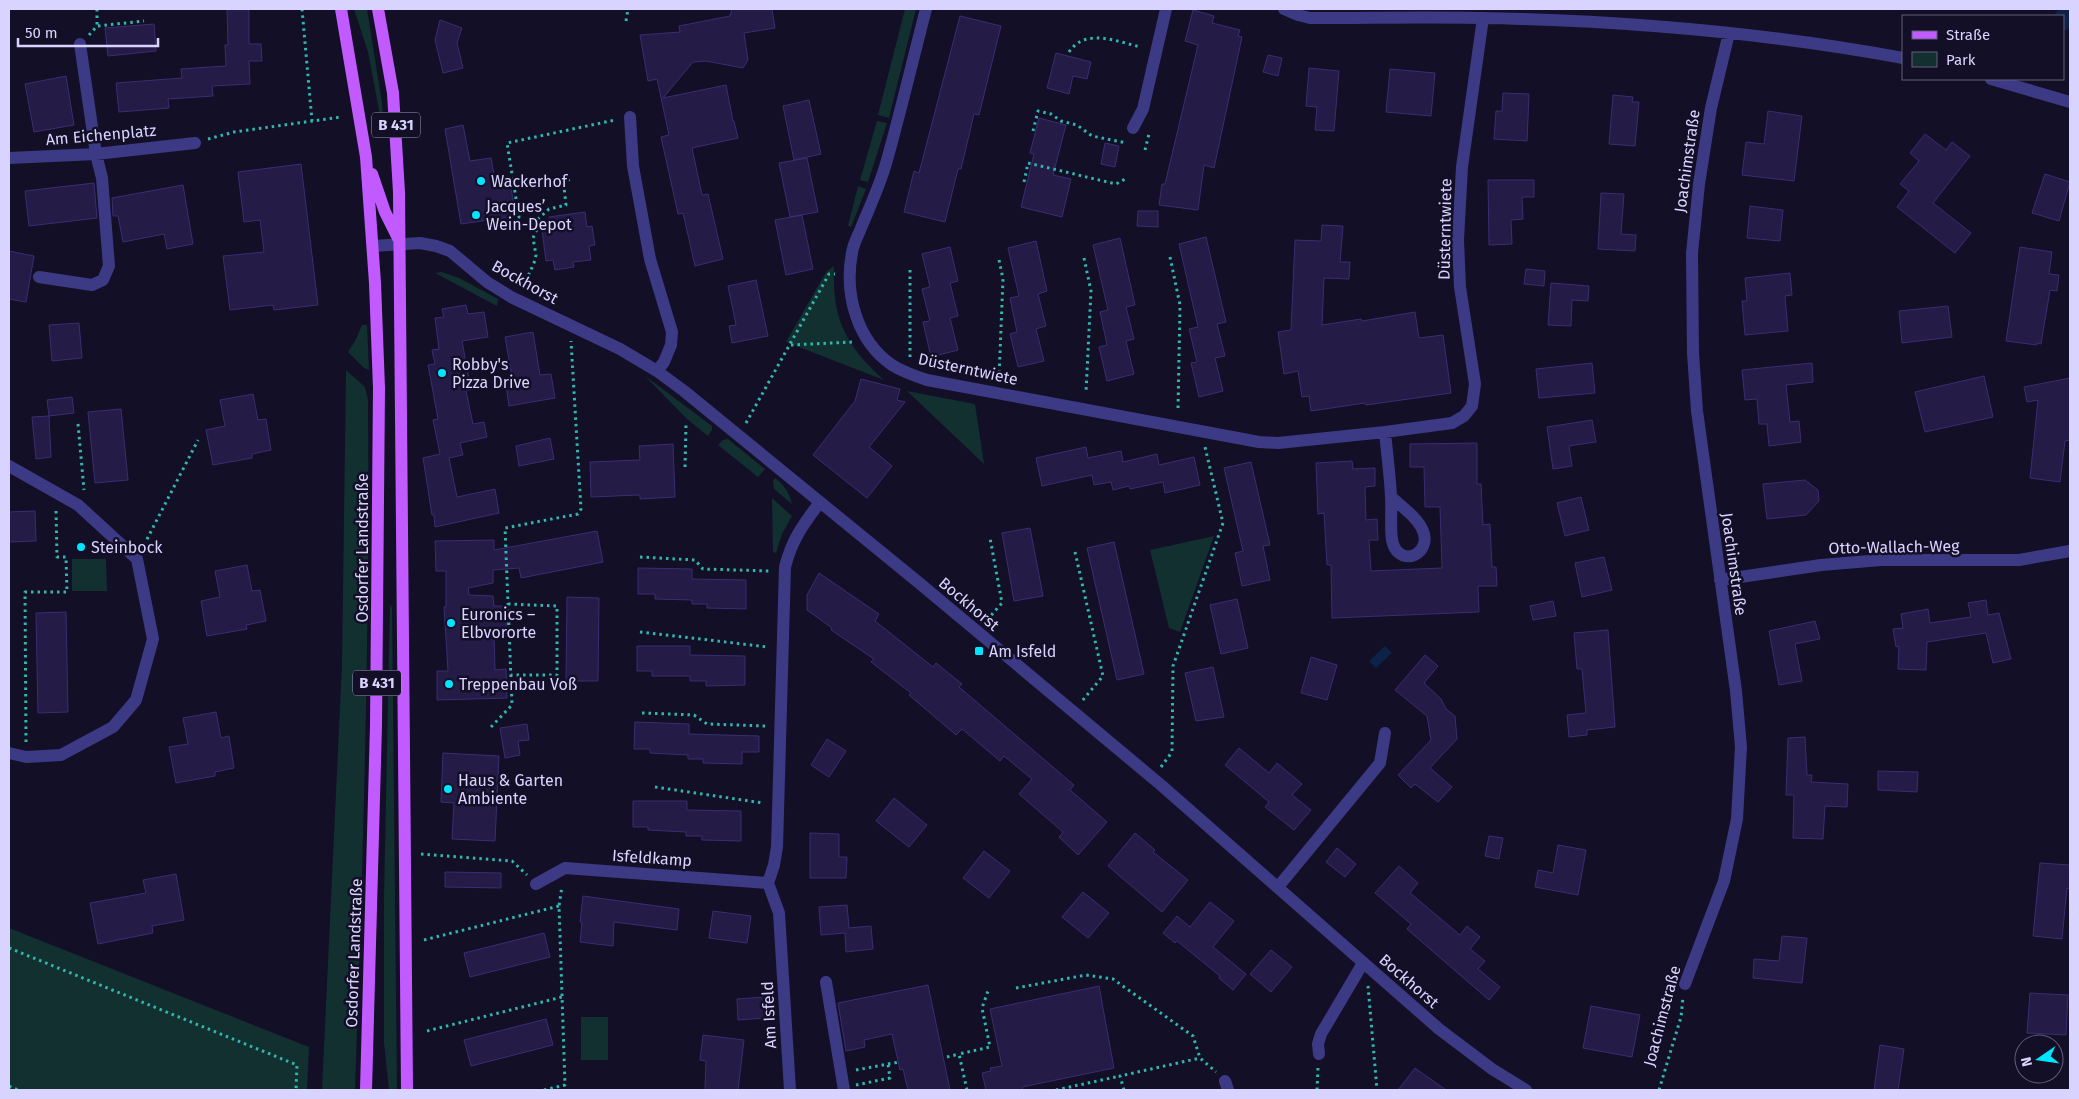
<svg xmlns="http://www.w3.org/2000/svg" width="2079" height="1099" font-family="'Fira Sans',sans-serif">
	<rect width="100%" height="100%" fill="#130f26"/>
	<path fill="#12302f" d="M354 9H367L382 103 383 118 380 115 368 52Z
		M905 9H916L889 118 878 115Z
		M877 121 887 123 868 182 860 180Z
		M858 186 866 189 851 227 848 226Z
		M834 266C832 319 845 345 884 380L786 342 826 272Z
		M442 272 459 278 498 299 497 306 435 273Z
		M362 325H367L369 370 364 368 348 352 355 341Z
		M346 370 365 387 368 400C370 630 363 860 355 1090H322L342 665Z
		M644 375 712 426V430L708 436 687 419Z
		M907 391 975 404 984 464Z
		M728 439 765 469 758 477 718 445 723 440Z
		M775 478C784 485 789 492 792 504L774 489 773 481Z
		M772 498 792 516 782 534 776 553 773 552Z
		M1214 536 1180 632 1169 628 1150 550Z
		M72 559H106L107 591H72Z
		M390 604 392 608 397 1090H389L384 1043V896Z
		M9 928 309 1047 307 1090H9Z
		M581 1017H608V1060H581Z"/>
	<path fill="#0c2248" d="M2061 9H2070V27L2067 30H2063V16H2054L2057 11Z
		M1385 646 1392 653 1376 668 1369 661Z"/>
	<path fill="#241b47" stroke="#3b2d73" d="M227 9H249V44H261L262 61H249L250 84 212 86 213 96 168 99 169 108 119 112 116 83 182 78 181 69 226 66 225 45H228Z
		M732 9H772L775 28 744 33 748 60 743 68 706 61 693 62 663 98 726 85 733 121H734L738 138 692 148 702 195 708 194 723 259 695 266 683 213 678 214 661 137 669 135 657 79 648 81 640 35 680 32 679 26 730 16Z
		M1193 10 1214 16 1212 23 1240 30 1238 36 1242 37 1214 168 1204 165 1198 210 1159 205 1162 184H1165L1198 45 1185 41Z
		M960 16 1001 26 979 115 974 114 961 169H958L945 222 904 212 914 171 919 173Z
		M440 20 462 28 457 43 463 68 443 73 435 40Z
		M154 24 156 51 108 56 105 28Z
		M1056 53 1091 62 1087 79 1073 76 1069 94 1047 88Z
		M1268 55 1282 58 1278 76 1263 72Z
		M1309 68 1339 71 1334 131 1315 130 1317 107 1306 106Z
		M1390 69 1435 73 1431 116 1386 112Z
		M66 76 74 125 34 132 25 84Z
		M1503 93 1529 94 1527 141 1494 139 1496 111H1502Z
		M1613 95 1633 97 1632 102H1639L1635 146 1609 144Z
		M809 100 821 154 794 160 783 106Z
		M1768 111 1802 116 1794 181 1742 175 1746 142 1764 144Z
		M1039 118 1066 125 1053 175 1071 179 1062 217 1021 207 1034 154 1030 153Z
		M463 125 470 161 491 158 496 185 510 183 516 216 461 224 445 129Z
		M1925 134 1946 150 1952 142 1970 156 1933 203 1971 233 1955 253 1897 207 1909 191 1900 184 1919 161 1910 153Z
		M1105 143 1119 146 1115 167 1101 164Z
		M807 158 818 212 790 217 779 163Z
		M301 164 318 305 274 310 273 305 230 310 223 256 264 252 260 220 244 222 238 172Z
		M2045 174 2070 182 2059 221 2032 213Z
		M1488 180H1534V197H1522L1523 219 1511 220 1512 244 1489 245Z
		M94 183 97 218 29 226 25 191Z
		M183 185 193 244 167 249 164 234 123 242 118 216H113L112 198Z
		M1601 193 1624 194 1621 234 1636 235 1635 251 1598 249Z
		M1750 206 1783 210 1780 241 1747 238Z
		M1138 211H1158V227L1137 226Z
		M585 212 587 227 592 226 595 245 589 246 591 260 573 262 574 267 555 270 553 260 546 261 542 230 551 229 549 217Z
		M802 215 813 269 786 275 775 220Z
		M1322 225 1343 226 1340 262H1350L1349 279 1324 278 1322 325 1361 319 1362 321 1415 312 1419 338 1443 335 1451 393 1366 405 1365 403 1311 411 1309 396 1302 397 1298 371 1284 374 1278 332 1291 330 1295 240 1321 241Z
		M1206 237 1226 322 1217 324 1225 356 1215 358 1223 391 1199 397 1191 363 1197 362 1189 329 1198 327 1179 244Z
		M1120 238 1135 305 1126 307 1134 339 1126 341 1134 374 1107 381 1099 347 1107 345 1100 312 1108 310 1093 245Z
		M1036 241 1047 291 1038 294 1046 326 1036 329 1044 361 1018 367 1010 334 1017 332 1010 298 1019 296 1008 248Z
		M950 247 958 281 950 283 958 316 950 318 958 350 931 357 923 322 930 321 922 289 930 287 922 254Z
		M2020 247 2052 252 2049 274 2059 275 2057 291 2050 290 2041 344 2037 343V345L2006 341Z
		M9 251 34 256 26 302 9 299Z
		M1526 269 1545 271 1544 286 1524 284Z
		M1790 273 1792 295 1785 296 1788 331 1745 335 1742 301H1747L1745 278Z
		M756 280 768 336 732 343 729 326 736 325 728 286Z
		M1551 283 1589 286 1588 301 1572 300 1571 326 1548 325Z
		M466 305 468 314 484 312 488 337 462 341 471 390 466 391 473 424 484 422 487 437 460 443 463 455 449 458 457 497 495 489 499 513 435 527 434 515H432L423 458 440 454 433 420 438 419 428 365 435 364 432 350 439 349 435 318 444 317 442 309Z
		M1948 306 1952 337 1902 343 1899 311Z
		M79 323 82 358 52 361 49 325Z
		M533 332 540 375 551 374 555 398 509 406 505 378 512 377 505 337Z
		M1592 363 1595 393 1539 398 1536 369Z
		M1812 363 1813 382 1786 385 1790 422 1799 421 1801 442 1769 446 1767 424H1759L1757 399 1745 400 1742 370Z
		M1984 376 1993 417 1925 432 1915 392Z
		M2070 378V440L2065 441 2060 482 2030 478 2038 400 2027 402 2024 387Z
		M861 379 900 389 897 400 905 402 869 447 892 466 867 498 813 455 855 401Z
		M253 394 258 420 266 419 271 450 252 454V458L213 465 206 430 225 426 220 400Z
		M72 397 74 413 49 416 47 400Z
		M121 409 128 480 95 483 88 412Z
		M49 416 51 457 36 459 32 417Z
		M1592 420 1596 442 1569 446 1572 466 1553 469 1547 427Z
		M550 438 554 459 519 466 516 446Z
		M1477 443V484H1481L1483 525 1490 524 1492 567H1496L1497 586H1478L1479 612 1332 618 1331 565H1327L1324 513 1318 514 1316 463 1352 461 1353 469 1375 468V486L1365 487 1366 520 1377 519 1378 540H1369L1371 571 1442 568 1440 507H1425L1424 467H1410V444Z
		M673 444 675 497 640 499V495L591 497 590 462 640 460 639 446Z
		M1086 447 1088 458 1121 451 1123 462 1157 454 1159 465 1194 457 1200 485 1165 493 1163 482 1130 489 1129 486 1113 490 1111 482 1094 485 1092 475 1042 486 1036 458Z
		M1251 462 1270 545 1263 546 1270 580 1242 586 1235 553 1243 551 1224 468Z
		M1805 480 1818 490 1819 501 1806 515 1767 519 1763 484Z
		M1581 497 1589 530 1565 536 1557 503Z
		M35 511 36 541 9 542V512Z
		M1030 528 1043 596 1014 601 1002 533Z
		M597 531 603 562 521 578 519 568 493 570V583L468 588 469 595 493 596 494 606H507V634L494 635 495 670 506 669 507 698 437 700V671H448L444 607H446V571H436L435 541 494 540V550Z
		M1114 542 1144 674 1117 680 1087 548Z
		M1604 557 1612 590 1582 597 1575 563Z
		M247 565 252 591 260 590 266 621 246 625 247 629 207 636 201 601 220 597 215 571Z
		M638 568 692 569V579L746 580V609L707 608V604H692V600L655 599V594H638Z
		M819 573 879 614 875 621 933 667 936 663 962 684 959 687 1074 785 1070 790 1107 822 1078 855 1059 837 1063 832 1019 794 1032 779 1004 756 1000 761 962 729 956 735 909 695 911 693 871 662 874 659 831 630 832 628 807 610V595Z
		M567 597 599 598 598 681H566Z
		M1237 599 1248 648 1221 654 1210 605Z
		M1986 600 1988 615 1999 613 2011 659 1993 663 1986 633 1927 642 1926 670 1898 669 1899 646 1896 647 1893 629 1903 628 1901 614 1928 609 1930 623 1971 617 1968 603Z
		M1553 601 1556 616 1533 620 1530 606Z
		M66 612 68 712 38 713 36 613Z
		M1815 621 1820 639 1795 644 1802 681 1779 685 1769 631Z
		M1608 630 1615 727 1587 730V735L1569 737 1567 715 1586 713 1582 669H1577L1574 633Z
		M637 646H690V655L745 656V685L706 686V681H690V676H652V671H637Z
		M1425 655 1438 666 1424 683 1441 699 1446 709 1455 716 1457 739 1430 768 1452 787 1438 802 1415 784 1411 788 1398 775 1431 740 1427 716 1395 690Z
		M1311 657 1337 665 1327 700 1301 693Z
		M1213 667 1224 717 1196 721 1185 673Z
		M216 712 221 738 229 736 234 768 215 772V776L176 783 169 747 188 744 183 718Z
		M635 722 689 724V734L759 736V752H742V764L703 763V759H688V755L650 753V749H634Z
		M527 724 529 740 518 741 520 755 505 758 500 728Z
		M1805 737 1807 775H1812L1811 782 1848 784 1847 807 1825 806 1823 839 1793 838 1794 795H1786L1788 738Z
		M827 739 846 751 829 777 811 765Z
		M1239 748 1269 773 1277 763 1302 784 1292 795 1311 810 1294 830 1265 807 1269 802 1225 765Z
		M443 753 499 756 495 841 452 839 454 803 441 802Z
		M1878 771 1918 772 1917 792 1878 790Z
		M894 798 927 825 909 847 876 821Z
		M633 801H687V810L741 811V841L702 840V836H686V832L648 830V827H633Z
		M810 833 839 834V857H847L846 878H810Z
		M1135 833 1155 850 1153 852 1188 880 1162 912 1108 866Z
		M1489 836 1503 838 1499 859 1485 856Z
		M1558 845 1586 850 1578 895 1535 887 1538 870 1553 873Z
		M1337 848 1356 864 1345 877 1326 862Z
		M984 851 1010 871 989 898 963 878Z
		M2040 863 2070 865V889L2067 888 2062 939 2033 936Z
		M1399 866 1418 883 1410 893 1460 935 1467 926 1480 937 1470 949 1485 961 1478 969 1500 987 1489 1000 1407 929 1411 924 1375 893Z
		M445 872 501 873V888L445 887Z
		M176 874 184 920 152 926 153 933 98 944 90 903 146 893 143 880Z
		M1083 892 1109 913 1088 938 1062 917Z
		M583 896 679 909 677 930 614 922 613 946 580 942 582 923 580 922Z
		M1210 902 1234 921 1213 947 1246 974 1233 990 1219 978 1220 976 1177 941 1175 943 1163 933 1177 916 1190 927Z
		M847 905 849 928 871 926 873 949 846 952 845 933 821 935 819 907Z
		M713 911 751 916 747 943 709 938Z
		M544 933 550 957 470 977 464 953Z
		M1782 936 1807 938 1802 983 1753 978 1754 959 1779 961Z
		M1271 950 1292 967 1271 992 1250 974Z
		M928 985 950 1090H908L903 1069 900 1070 892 1034 864 1040 865 1047 846 1051 838 1003Z
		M1099 986 1114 1068 1022 1087 1023 1090H986L982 1073 991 1071 990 1068 1002 1066 990 1009Z
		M2030 993 2068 995 2066 1035 2027 1033Z
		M764 997 765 1018 738 1020 737 999Z
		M1591 1006 1640 1015 1632 1057 1583 1048Z
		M546 1019 553 1045 471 1066 464 1040Z
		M703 1035 744 1040 738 1090H705L706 1061 700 1060Z
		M1880 1045 1904 1049 1898 1090H1874Z
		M1415 1068 1446 1090H1398Z"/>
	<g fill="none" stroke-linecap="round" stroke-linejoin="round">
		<path stroke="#2fb8b0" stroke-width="3" stroke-dasharray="2.5 4" stroke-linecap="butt" d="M97 9V26
			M302 9 312 121
			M626 21 628 9
			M89 35 97 26 144 21
			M1069 52C1086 27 1117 42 1141 47
			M1033 131 1038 111 1051 114 1061 121 1077 125 1092 136 1127 143
			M208 139 234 132 341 117
			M1145 150 1149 134
			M1024 182 1028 163 1116 184 1127 178
			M510 228 519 217 507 143 615 120
			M1170 257 1180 305 1178 409
			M1084 258 1091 291 1086 392
			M999 260 1003 279 999 378
			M523 287 534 263 536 255 533 238 538 227V219L549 209 566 205 564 187 569 179
			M791 345 853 342
			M910 357V268
			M746 423 829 274H835
			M78 424 84 490
			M685 467 686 424
			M144 545 198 440
			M1075 552 1103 676 1082 701
			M640 557 695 560 703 569 770 571
			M508 604 557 606V675H511
			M987 620 1002 603 990 538
			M640 632 768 647
			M642 713 694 715 707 724 766 726
			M491 727 512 705 505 528 578 514 581 509 571 341
			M26 742 25 592H67L66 557H57L56 509
			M1161 767 1172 752 1173 666 1223 523 1205 447
			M655 787 763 803
			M421 854 512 861 527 875
			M424 940 559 906
			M9 948 297 1065 296 1090
			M1368 986 1377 1090
			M1016 988 1086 975 1113 979 1193 1036 1200 1058 1216 1072
			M427 1031 562 997
			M947 1057 959 1054
			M856 1070 899 1062
			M856 1085 890 1078 888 1064
			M9 1086 18 1090
			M544 1090 565 1085 559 906 562 886
			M967 1090 959 1054 990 1047 982 1008 989 988
			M1056 1090 1120 1076
			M1124 1090 1120 1076 1200 1058
			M1317 1090 1318 1067
			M1659 1090 1681 1017 1683 997"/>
		<path stroke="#3d3a85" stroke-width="12" d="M926 9C913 59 901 110 887 160 881 183 870 206 861 228 858 236 853 244 852 253 844 294 857 341 892 365 903 372 915 376 927 380L1259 442 1278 443 1385 432 1452 423 1464 416 1472 406 1475 384 1460 287 1458 240 1462 167 1483 18
			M1284 9 1298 15 1310 18C1381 18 1452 16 1523 19 1650 23 1778 35 1903 58
			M1991 79 2070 102
			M630 117 633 166 650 259 672 332 671 345 664 362 657 371
			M1133 128 1143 109 1166 9
			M9 158 96 154 195 143
			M373 246 420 243 436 246 450 251 487 282 511 297 620 349 657 371 684 391 918 582 1161 785 1439 1029 1492 1069 1526 1090
			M39 277 92 285 103 280 109 266 102 178 96 154 80 44
			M1385 432C1387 454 1390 475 1391 497 1392 511 1390 526 1392 540 1393 545 1395 550 1399 553 1412 563 1428 549 1424 534 1420 519 1402 507 1391 497
			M9 466 78 505 137 559 153 639 136 700 113 727 61 755 26 757 9 753
			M1720 580 1821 565 1881 560H2019L2070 551
			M536 884 565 868 768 883
			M1278 887 1380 763 1385 733
			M826 982 844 1090
			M1685 984 1724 881 1737 819 1741 747 1736 691 1697 411 1693 353 1692 253 1699 184 1711 108 1729 33
			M1319 1054 1318 1044 1321 1034 1363 963
			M1225 1081 1228 1090
			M790 1090 779 913 768 883 774 865 777 847 785 567C792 539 803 525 820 502"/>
		<path stroke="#c25bff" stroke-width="12" d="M341 9 366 157 375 283 379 388 376 725 366 1090
			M378 9 393 93 399 192 407 1090
			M372 174 385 212 398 238"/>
	</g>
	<g fill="#00e5ff" stroke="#130f26" stroke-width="2">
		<circle cx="481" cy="181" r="5"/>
		<circle cx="476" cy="215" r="5"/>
		<circle cx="442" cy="373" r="5"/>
		<circle cx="81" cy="547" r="5"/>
		<circle cx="451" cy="623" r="5"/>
		<rect x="974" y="646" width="10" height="10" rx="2.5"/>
		<circle cx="449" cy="684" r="5"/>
		<circle cx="448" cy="789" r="5"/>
	</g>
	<g text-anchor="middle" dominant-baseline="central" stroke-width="5" stroke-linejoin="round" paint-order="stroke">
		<g fill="#130f26" stroke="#9e99be" stroke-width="1">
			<rect x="372" y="112.5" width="48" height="25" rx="4"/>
			<rect x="353" y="670.5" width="48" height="25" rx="4"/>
		</g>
		<g font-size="15" font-weight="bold" fill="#d9d4ff">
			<text x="396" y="125">B 431</text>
			<text x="377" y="683">B 431</text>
		</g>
		<g font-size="16" fill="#d9d4ff" stroke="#130f26">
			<text transform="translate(101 135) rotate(-5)">Am Eichenplatz</text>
			<text transform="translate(1687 161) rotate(-82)">Joachimstraße</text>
			<text transform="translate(1445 229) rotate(-89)">Düsterntwiete</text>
			<text transform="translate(525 282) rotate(29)">Bockhorst</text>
			<text transform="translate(968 369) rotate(12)">Düsterntwiete</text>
			<text transform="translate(1894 547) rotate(-1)">Otto-Wallach-Weg</text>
			<text transform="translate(362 548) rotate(-90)">Osdorfer Landstraße</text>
			<text transform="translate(1734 564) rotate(82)">Joachimstraße</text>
			<text transform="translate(969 604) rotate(40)">Bockhorst</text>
			<text transform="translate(652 858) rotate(4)">Isfeldkamp</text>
			<text transform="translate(354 953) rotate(-88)">Osdorfer Landstraße</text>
			<text transform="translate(1409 981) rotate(41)">Bockhorst</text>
			<text transform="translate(769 1015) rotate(-93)">Am Isfeld</text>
			<text transform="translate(1662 1016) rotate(-75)">Joachimstraße</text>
		</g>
		<g font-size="16" fill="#d9d4ff" stroke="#130f26" text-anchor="start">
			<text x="491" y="181">Wackerhof</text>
			<text x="486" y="206">Jacques’<tspan x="486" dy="18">Wein-Depot</tspan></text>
			<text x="452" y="364">Robby's<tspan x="452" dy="18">Pizza Drive</tspan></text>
			<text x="91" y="547">Steinbock</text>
			<text x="461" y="614">Euronics –<tspan x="461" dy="18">Elbvororte</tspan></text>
			<text x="989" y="651">Am Isfeld</text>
			<text x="459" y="684">Treppenbau Voß</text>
			<text x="458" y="780">Haus &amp; Garten<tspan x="458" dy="18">Ambiente</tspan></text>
		</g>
	</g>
	<rect width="2079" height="1099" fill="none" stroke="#d9d4ff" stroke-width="20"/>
	<rect x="1902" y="15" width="162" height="65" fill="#130f26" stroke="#625e7d"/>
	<rect x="1912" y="31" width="25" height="8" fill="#c25bff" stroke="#625e7d"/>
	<text x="1946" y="40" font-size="15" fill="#d9d4ff">Straße</text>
	<rect x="1912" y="52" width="25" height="15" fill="#12302f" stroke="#625e7d"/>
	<text x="1946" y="65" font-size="15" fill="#d9d4ff">Park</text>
	<g transform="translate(2039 1059) rotate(257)"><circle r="24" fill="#130f26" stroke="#625e7d"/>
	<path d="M0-4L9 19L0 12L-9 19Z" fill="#00e5ff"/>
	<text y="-8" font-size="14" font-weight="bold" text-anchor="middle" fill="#d9d4ff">N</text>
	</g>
	<path d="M18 38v8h140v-8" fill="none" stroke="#d9d4ff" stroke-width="2.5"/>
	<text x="25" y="38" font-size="15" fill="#d9d4ff" stroke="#130f26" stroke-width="4" paint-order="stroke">50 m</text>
</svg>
